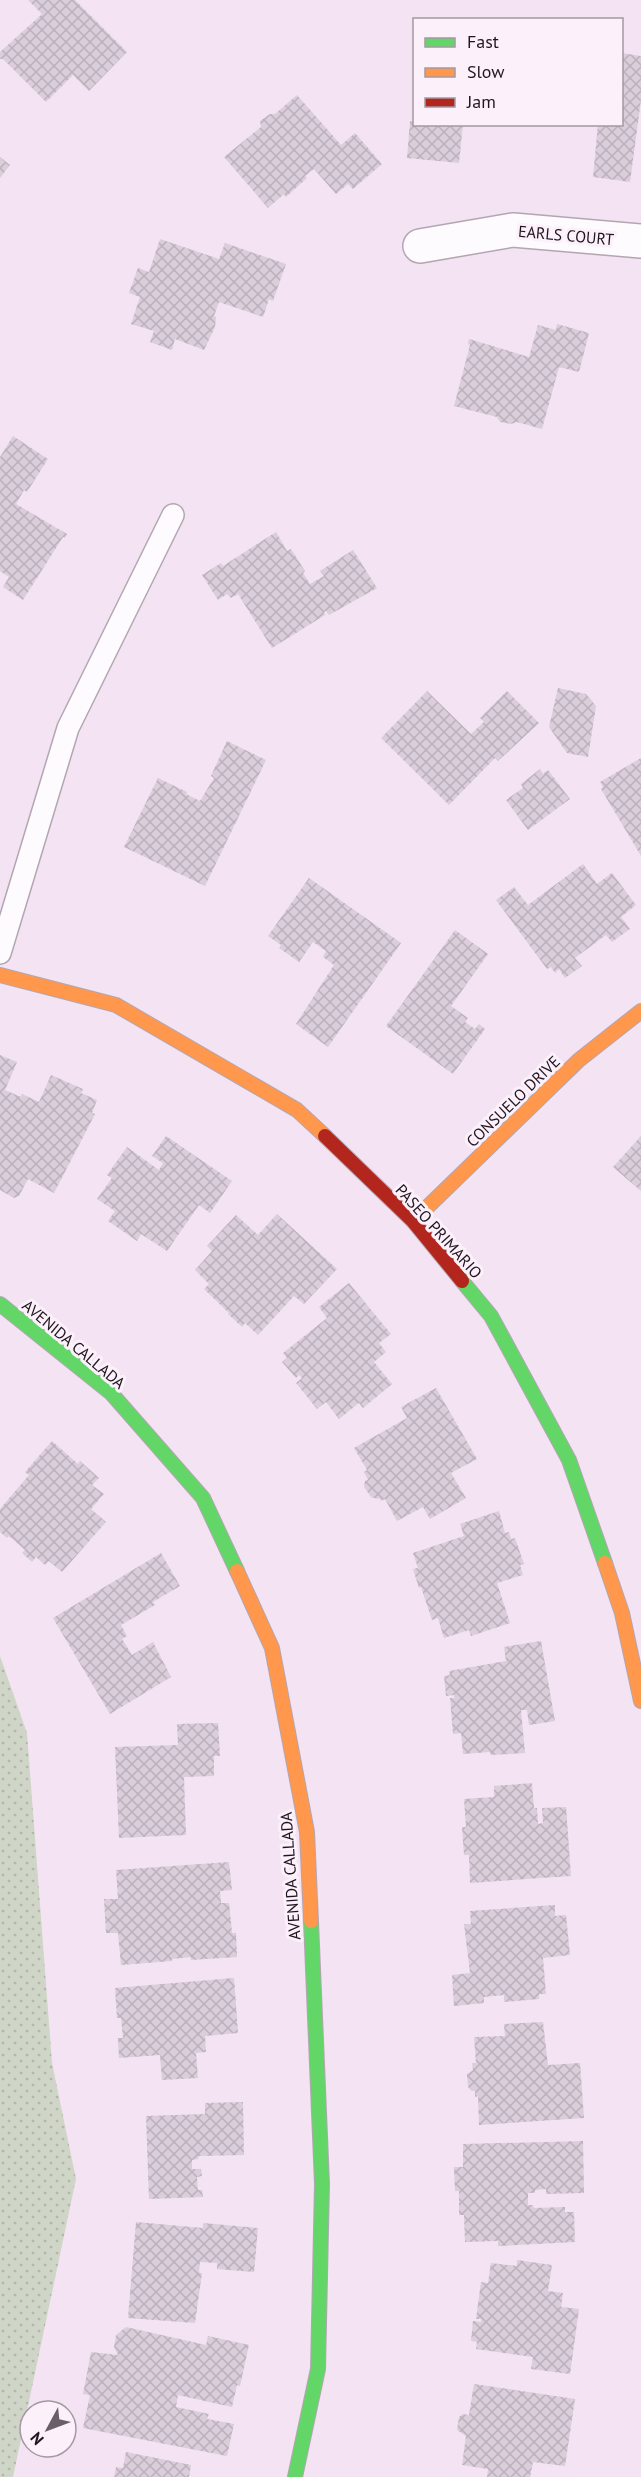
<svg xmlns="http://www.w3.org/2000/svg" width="641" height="2477" font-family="'PT Sans',sans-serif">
	<defs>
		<pattern id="grass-dots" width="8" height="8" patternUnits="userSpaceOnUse" patternTransform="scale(1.5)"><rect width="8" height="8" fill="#cfd6c7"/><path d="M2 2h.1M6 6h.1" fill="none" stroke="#b1b7aa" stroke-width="1.8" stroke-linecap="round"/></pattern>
		<pattern id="building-cross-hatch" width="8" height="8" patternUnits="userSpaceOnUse" patternTransform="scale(1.5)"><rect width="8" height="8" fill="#daceda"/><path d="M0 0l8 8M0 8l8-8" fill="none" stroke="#bbb0bb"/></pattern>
	</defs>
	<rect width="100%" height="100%" fill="#f4e3f2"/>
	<path fill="url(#grass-dots)" d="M0 1656 27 1733 52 2063 76 2179 13 2477H0Z"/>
	<path fill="url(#building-cross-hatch)" d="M28 0H75L127 52 89 91 73 75 46 102 3 59H0V52L42 14Z
		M622 53 641 56V100L630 182 593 177 598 124H622Z
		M297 95 341 145 355 133 382 164 353 189 348 184 336 194 314 169 305 176 307 178 286 197 284 194 268 208 224 157 261 127 260 121 270 114H275Z
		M410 121H414V124H463L459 163 407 158Z
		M0 157 10 165 0 178Z
		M160 239 219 259 225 243 286 264 273 301 269 299 263 317 219 302 214 316 216 317 215 327 204 350 175 339 172 350 150 342 154 331 131 324 140 297 129 293 138 268 149 272Z
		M557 324 589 333 579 372 559 367 542 429 517 422 511 424 500 422 497 417 454 406 470 345 468 344 469 339 529 357 538 325 556 330Z
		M13 436 48 459 27 492 24 490 16 504 67 534 65 538 63 537 23 600 3 587 9 577 0 571V457Z
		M276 532 287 551 291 549 305 571 303 573 310 584 324 576 320 571 353 550 377 588 329 615 326 611 324 612 325 615 272 648 238 594 231 598 227 594 218 600 202 575 221 563 223 566Z
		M558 688 586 694 596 706 588 757 567 753 549 727Z
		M427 691 471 734 484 722 480 718 507 691 539 723 498 761 495 758 449 805 381 738Z
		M227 741 266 760 205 886 124 847 158 778 187 792 186 794 200 801 214 778 211 776Z
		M641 758V856L601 789 603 787 600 782Z
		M540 769 543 774 548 770 570 799 528 830 506 800 523 788 521 784Z
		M583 864 597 884 612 873 636 905 621 917 630 929 612 942 606 935 575 958 582 966 565 978 559 969 555 973 551 967 547 969 496 900 514 887 528 905Z
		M309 878 401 943 328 1047 296 1024 334 965 323 957 326 951 313 942 299 962 279 948 281 945 268 936Z
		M455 930 488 954 451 1006 468 1018 465 1022 475 1029 479 1024 485 1029 453 1074 386 1026Z
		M0 1055 17 1062 5 1090 21 1097 22 1094 39 1102 51 1075 83 1089 81 1093 97 1100 92 1113 95 1114 54 1193 28 1179 19 1196 14 1198 0 1190Z
		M166 1136 232 1181 210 1213 199 1205 167 1251 141 1234 137 1241 108 1221 115 1211 97 1199 112 1178 107 1175 127 1147 159 1170 163 1163 152 1156Z
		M641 1136V1191L613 1167Z
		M277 1214 337 1269 304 1304 294 1296 258 1335 245 1323 242 1327 228 1314 229 1313 204 1289 209 1284 195 1270 212 1251 207 1246 236 1215 258 1235Z
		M349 1283 391 1334 379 1343 386 1352 374 1362 392 1384 363 1408 359 1403 339 1419 326 1402 317 1409 296 1383 302 1378 299 1375 296 1378 282 1362 287 1358 283 1353 327 1318 319 1307Z
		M436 1388 477 1459 451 1473 466 1498 430 1519 423 1507 397 1521 385 1499 381 1501 379 1498 377 1499 371 1497 364 1487 365 1481 368 1480 364 1472 367 1470 354 1448 407 1418 401 1407Z
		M52 1441 78 1464 80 1461 99 1478 92 1485 104 1494 91 1509 106 1522 62 1572 49 1561 45 1565 36 1557 32 1562 22 1553 25 1550 9 1536 7 1538 0 1532V1509L29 1475 25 1472Z
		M499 1511 505 1533 509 1532 511 1539 515 1538 524 1564 520 1565 523 1575 497 1583 510 1623 471 1636 469 1630 444 1638 438 1618 432 1620 421 1587 419 1588 413 1569 418 1568 413 1553 464 1536 460 1524Z
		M161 1553 180 1586 153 1602 155 1605 121 1625 127 1636 122 1639 132 1655 153 1642 171 1677 110 1714 53 1618Z
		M541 1641 555 1721 529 1725 527 1710H521L525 1753 491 1755 490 1752 463 1754 461 1733 453 1734 450 1698H454V1695L446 1696 444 1676 450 1675 449 1671 506 1661 504 1647Z
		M218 1723 220 1756H214V1776L184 1777 186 1835 119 1838 115 1747 178 1745 177 1724Z
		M532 1783 534 1808H537L538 1824 543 1823 542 1808 566 1807 571 1876 470 1883 469 1855H464L462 1827H466L464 1799 494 1797V1786Z
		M229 1862 232 1890 220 1891 221 1903H229L232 1933H236L237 1957 191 1960V1957L172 1959V1961L121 1965 118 1933H106L104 1899H118L116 1870Z
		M555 1905V1916L566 1915 570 1955 543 1958 546 1994H539V1999L504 2002V1995L484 1997V2003L454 2006 452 1975 470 1973 464 1924H471L470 1911Z
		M234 1978 238 2033 205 2036 206 2052 196 2053 198 2078 162 2080 160 2055 119 2058 118 2038H123L121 2018H117L115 1988Z
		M543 2022 548 2065 580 2063 584 2118 479 2125 478 2096 475 2097V2091H472L468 2087 467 2074 473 2070 472 2063H476L474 2037 505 2036 504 2024Z
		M243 2102 244 2155 199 2156 198 2159 192 2160V2169H201L202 2176 197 2177 198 2190H202L203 2197 149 2199 146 2116 205 2114V2103Z
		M583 2141 584 2193 546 2194V2189L535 2190V2193H528V2205H533L534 2208 565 2207V2212H574L575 2242 498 2246V2241L465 2242 464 2215H459V2191H455L454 2167H463V2144Z
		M136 2222 203 2228V2223L258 2228 254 2272 217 2269V2263L200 2262 199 2273H202L195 2323 128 2318Z
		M517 2260 552 2265 548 2291 563 2293 561 2307 579 2309 570 2374 531 2369 533 2357 476 2349 477 2342 471 2341 473 2321 481 2322V2319H476L481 2282 488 2283 491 2263 517 2266Z
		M126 2327 206 2345 208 2336 249 2345 240 2386 237 2385 232 2407 178 2395 176 2407 209 2414 207 2419 234 2424 227 2456 83 2428 90 2395 83 2394 91 2352 118 2355 114 2347 116 2335Z
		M474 2384 575 2399 565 2466 533 2462 530 2477H487L488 2469 462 2465 466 2436 457 2430 459 2417 463 2414 469 2415Z
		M126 2452 191 2465 189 2477H114L116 2467 123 2468Z"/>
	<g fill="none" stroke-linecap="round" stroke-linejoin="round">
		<g stroke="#b3a6b2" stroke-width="24">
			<path id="lane" d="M0 953 68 728 173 515"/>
		</g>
		<g stroke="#b3a6b2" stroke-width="36">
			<path id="street" d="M420 246 513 230 641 241"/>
		</g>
		<g stroke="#b3a6b2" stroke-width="16">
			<path id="fast" d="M462 1281 491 1316 569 1460 605 1563
				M0 1304 111 1393 203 1498 237 1571
				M295 2477 318 2369 322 2184 311 1921"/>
		</g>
		<g stroke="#b3a6b2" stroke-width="16">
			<path id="slow" d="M0 975 116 1005 297 1110 325 1136
				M413 1221 579 1060 641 1011
				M605 1563 622 1613 641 1701
				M237 1571 272 1648 307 1832 311 1921"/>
		</g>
		<g stroke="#b3a6b2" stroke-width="16">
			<path id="jam" d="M325 1136 413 1221 462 1281"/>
		</g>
		<use href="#lane" stroke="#fdfbfd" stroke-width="21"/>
		<use href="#street" stroke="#fdfbfd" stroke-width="33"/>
		<use href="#fast" stroke="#63d668" stroke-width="14"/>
		<use href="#slow" stroke="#ff974d" stroke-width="14"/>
		<use href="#jam" stroke="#b3261e" stroke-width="14"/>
	</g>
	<g text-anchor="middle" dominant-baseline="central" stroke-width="6" stroke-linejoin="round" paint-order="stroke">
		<g font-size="16" fill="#1f161f" stroke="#fcf1fb">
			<text transform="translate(566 235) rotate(5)">EARLS COURT</text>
			<text transform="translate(513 1101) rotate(-44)">CONSUELO DRIVE</text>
			<text transform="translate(439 1231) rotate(48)">PASEO PRIMARIO</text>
			<text transform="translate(74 1344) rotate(40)">AVENIDA CALLADA</text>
			<text transform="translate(290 1876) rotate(-94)">AVENIDA CALLADA</text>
		</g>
	</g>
	<rect x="413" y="18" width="210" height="108" fill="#fcf1fb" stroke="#a499a3" stroke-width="1.5"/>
	<rect x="425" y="38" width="30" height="9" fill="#63d668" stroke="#a499a3" stroke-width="1.5"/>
	<text x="467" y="48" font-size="18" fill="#1f161f">Fast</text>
	<rect x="425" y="68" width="30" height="9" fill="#ff974d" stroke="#a499a3" stroke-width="1.5"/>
	<text x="467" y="78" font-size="18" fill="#1f161f">Slow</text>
	<rect x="425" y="98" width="30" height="9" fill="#b3261e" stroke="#a499a3" stroke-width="1.5"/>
	<text x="467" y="108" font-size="18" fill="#1f161f">Jam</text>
	<g transform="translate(48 2429) rotate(229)"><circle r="28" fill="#fcf1fb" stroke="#a499a3" stroke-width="1.5"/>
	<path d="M0-4.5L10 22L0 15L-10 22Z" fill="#6a5e69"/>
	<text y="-9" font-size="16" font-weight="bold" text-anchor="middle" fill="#1f161f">N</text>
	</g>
</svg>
